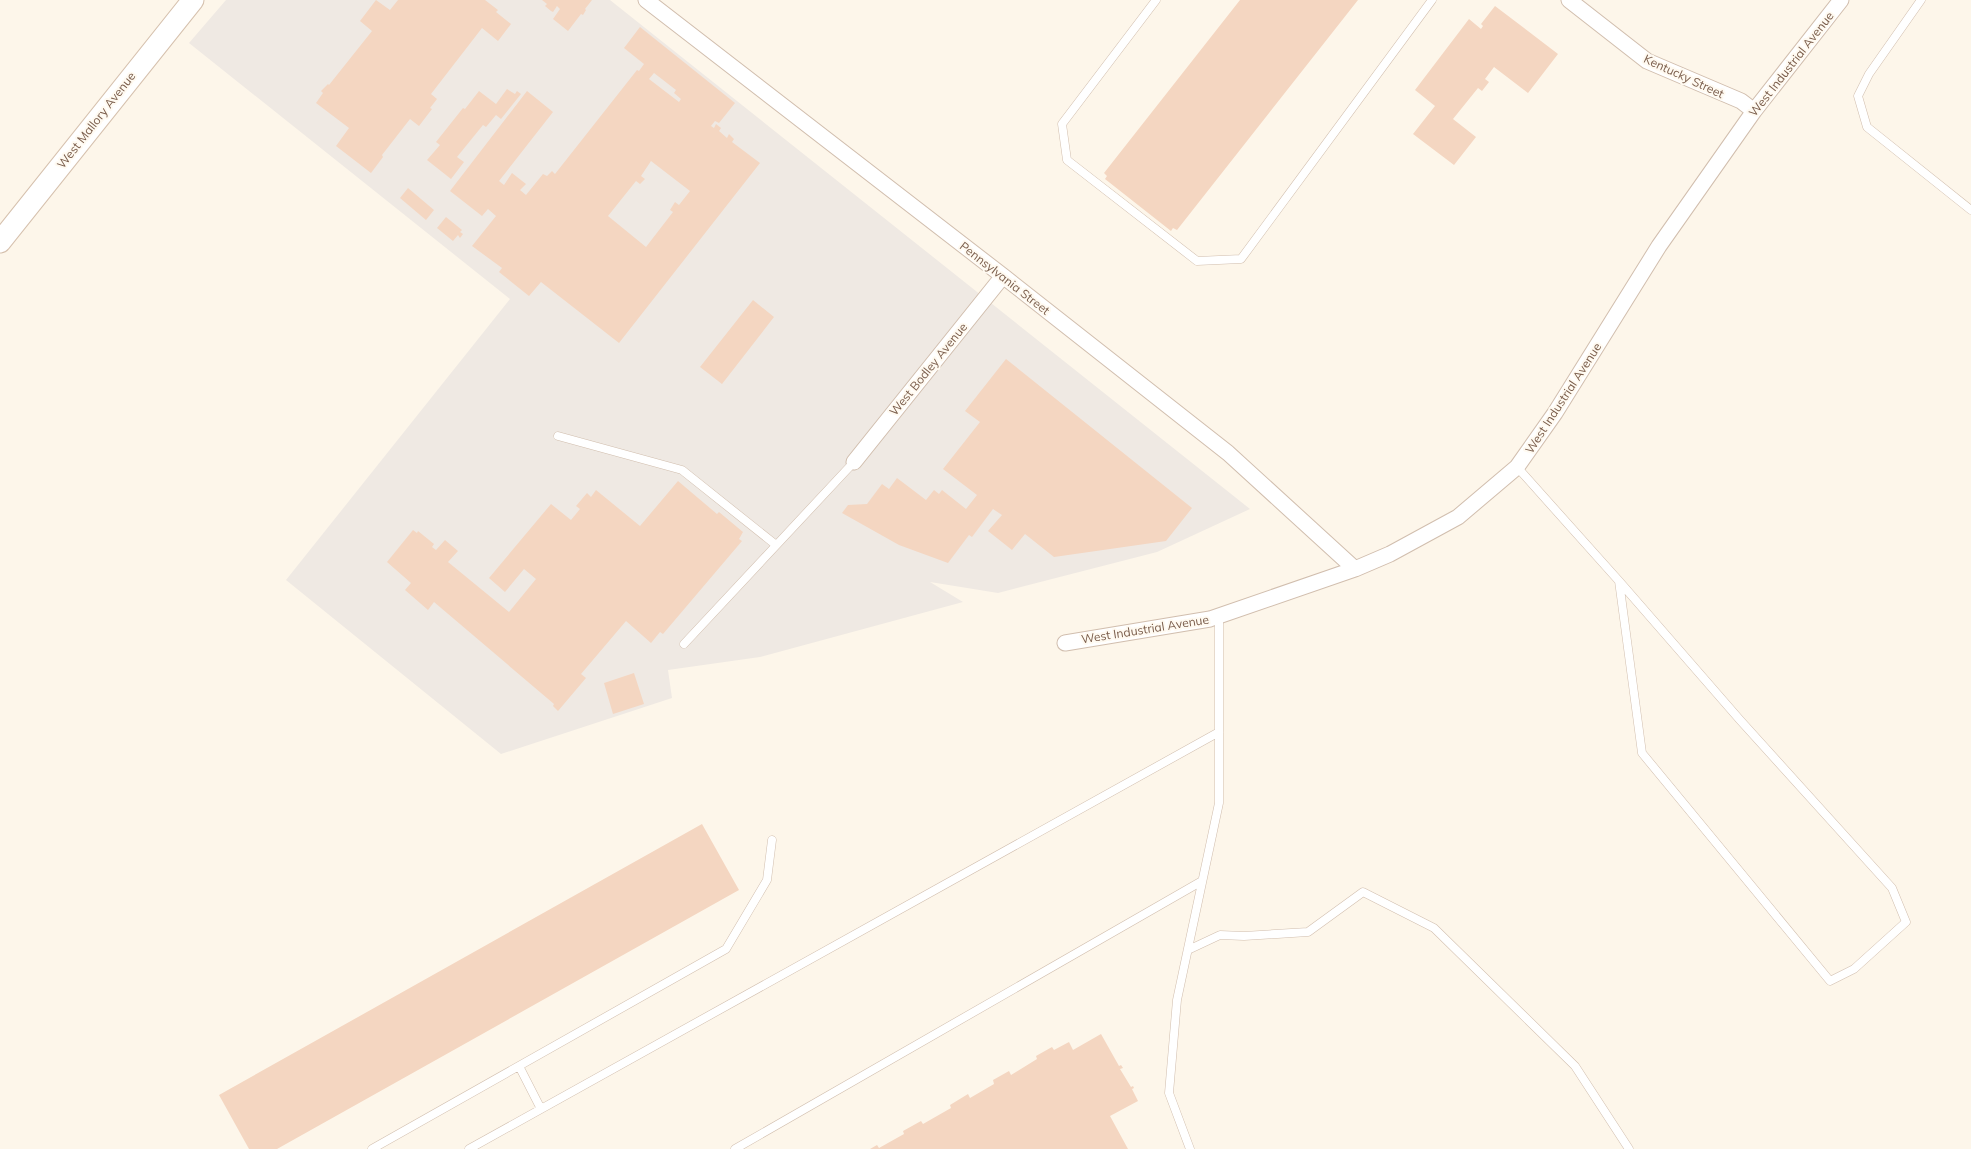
<svg xmlns="http://www.w3.org/2000/svg" width="1971" height="1149" font-family="Mulish,sans-serif">
	<rect width="100%" height="100%" fill="#fdf6ea"/>
	<path fill="#efe9e3" d="M226 0H610L1250 509 1157 552 998 593 930 582 963 602 760 657 668 670 672 698 501 754 286 580 510 299 189 43Z"/>
	<path fill="#f4d6c1" fill-rule="evenodd" d="M376 0 390 10 398 0H485L498 10 496 12 511 24 498 41 482 28 431 94 437 99 430 108 432 109 419 126 410 119 382 155 383 157 371 173 336 146 349 128 316 103 323 93 321 91 328 84 329 85 372 31 360 21Z
		M542 0H592L585 9 586 10 583 15 581 14 568 31 553 19 560 9 557 6 553 12 551 11 545 6 547 4Z
		M1240 0H1358L1177 230 1173 228 1171 231 1105 179 1107 176 1104 173Z
		M1495 6 1558 54 1528 93 1494 67 1485 79 1489 82 1482 91 1478 88 1453 119 1476 137 1454 165 1413 134 1435 106 1415 90 1469 19 1481 29 1483 26 1481 24Z
		M640 27 735 103 719 123 715 121 711 126 714 128 716 124 721 128 719 131 727 138 729 134 734 139 732 142 760 163 619 343 541 282 529 296 499 272 502 268 472 246 496 216 488 209 482 216 450 191 527 91 553 112 499 181 504 185 512 173 526 184 520 190 526 195 543 174 547 176 552 171 555 174 637 70 639 71 644 64 624 48ZM654 73 676 90 674 93 681 99 679 102 649 79ZM651 161 690 191 679 205 675 202 670 210 673 212 646 247 608 216 636 181 640 184 645 179 641 176Z
		M507 89 515 94 517 91 521 94 501 119 496 115 486 127 483 125 457 157 464 162 451 179 427 160 440 145 436 142 463 108 465 109 479 91 496 104Z
		M408 188 434 210 426 220 400 198Z
		M446 217 462 230 460 232 463 234 460 238 458 235 453 241 437 228Z
		M753 300 774 317 722 384 700 367Z
		M1006 359 1192 508 1166 541 1054 557 1025 534 1012 550 988 531 1002 515 993 509 972 537 969 535 948 563 899 545 842 513 848 505 867 504 882 484 889 489 897 478 926 500 934 490 939 494 942 490 966 509 977 495 943 469 980 422 965 411Z
		M678 481 717 514 719 512 743 532 739 539 742 541 663 634 660 632 651 643 626 621 581 674 586 678 558 711 553 706 554 704 434 602 428 610 405 590 411 583 387 562 413 530 417 533 418 531 434 544 432 547 436 550 445 540 458 551 448 562 509 612 536 579 524 569 505 592 489 578 551 504 571 520 580 509 576 506 587 493 591 497 596 490 640 526Z
		M634 673 644 704 613 714 604 683Z
		M702 824 739 890 277 1149H249L219 1095Z
		M1101 1034 1119 1066 1121 1065 1123 1068 1120 1069 1131 1087 1133 1086 1134 1088 1132 1089 1138 1101 1110 1116 1128 1149H870L877 1145 879 1148 904 1134 903 1131 921 1121 923 1124 951 1108 950 1105 968 1094 970 1098 994 1084 993 1080 1009 1071 1011 1075 1037 1059 1036 1056 1052 1047 1054 1050 1069 1042 1073 1050Z"/>
	<g fill="none" stroke-linecap="round" stroke-linejoin="round">
		<g stroke="#d1beae" stroke-width="9">
			<path id="lane" d="M1156 0 1062 124 1067 160 1197 261 1241 259 1432 0
				M1921 0 1869 74 1858 96 1867 127 1971 210
				M558 436 682 470 776 545
				M1517 467 1619 581 1642 753 1830 981 1854 969 1906 922 1892 888 1740 720 1619 581
				M684 644 854 462
				M1188 950 1220 935 1244 936 1308 932 1363 892 1434 928 1575 1066 1629 1149
				M519 1066 541 1109
				M372 1149 726 949 767 880 772 840
				M469 1149 1219 732
				M735 1149 1202 881
				M1190 1149 1169 1093 1177 1000 1219 803V616"/>
		</g>
		<g stroke="#d1beae" stroke-width="17">
			<path id="street" d="M646 0 1003 276 1228 453 1355 569
				M1569 0 1647 61 1741 101 1754 111
				M854 462 1003 276
				M1065 643 1210 619 1355 569 1390 554 1458 517 1517 467 1555 413 1659 246 1754 111 1841 0"/>
		</g>
		<g stroke="#d6c1ae" stroke-width="23">
			<path id="secondary" d="M0 242 193 0"/>
		</g>
		<use href="#lane" stroke="#fff" stroke-width="8"/>
		<use href="#street" stroke="#fff" stroke-width="15"/>
		<use href="#secondary" stroke="#fff" stroke-width="21"/>
	</g>
	<g text-anchor="middle" dominant-baseline="central" stroke-width="4" stroke-linejoin="round" paint-order="stroke">
		<g font-size="12" fill="#7a5d4b" stroke="#fffaf1">
			<text transform="translate(1791 64) rotate(-52)">West Industrial Avenue</text>
			<text transform="translate(1684 76) rotate(25)">Kentucky Street</text>
			<text transform="translate(96 120) rotate(-52)">West Mallory Avenue</text>
			<text transform="translate(1005 278) rotate(38)">Pennsylvania Street</text>
			<text transform="translate(928 369) rotate(-51)">West Bodley Avenue</text>
			<text transform="translate(1563 398) rotate(-57)">West Industrial Avenue</text>
			<text transform="translate(1145 629) rotate(-9)">West Industrial Avenue</text>
		</g>
	</g>
</svg>
